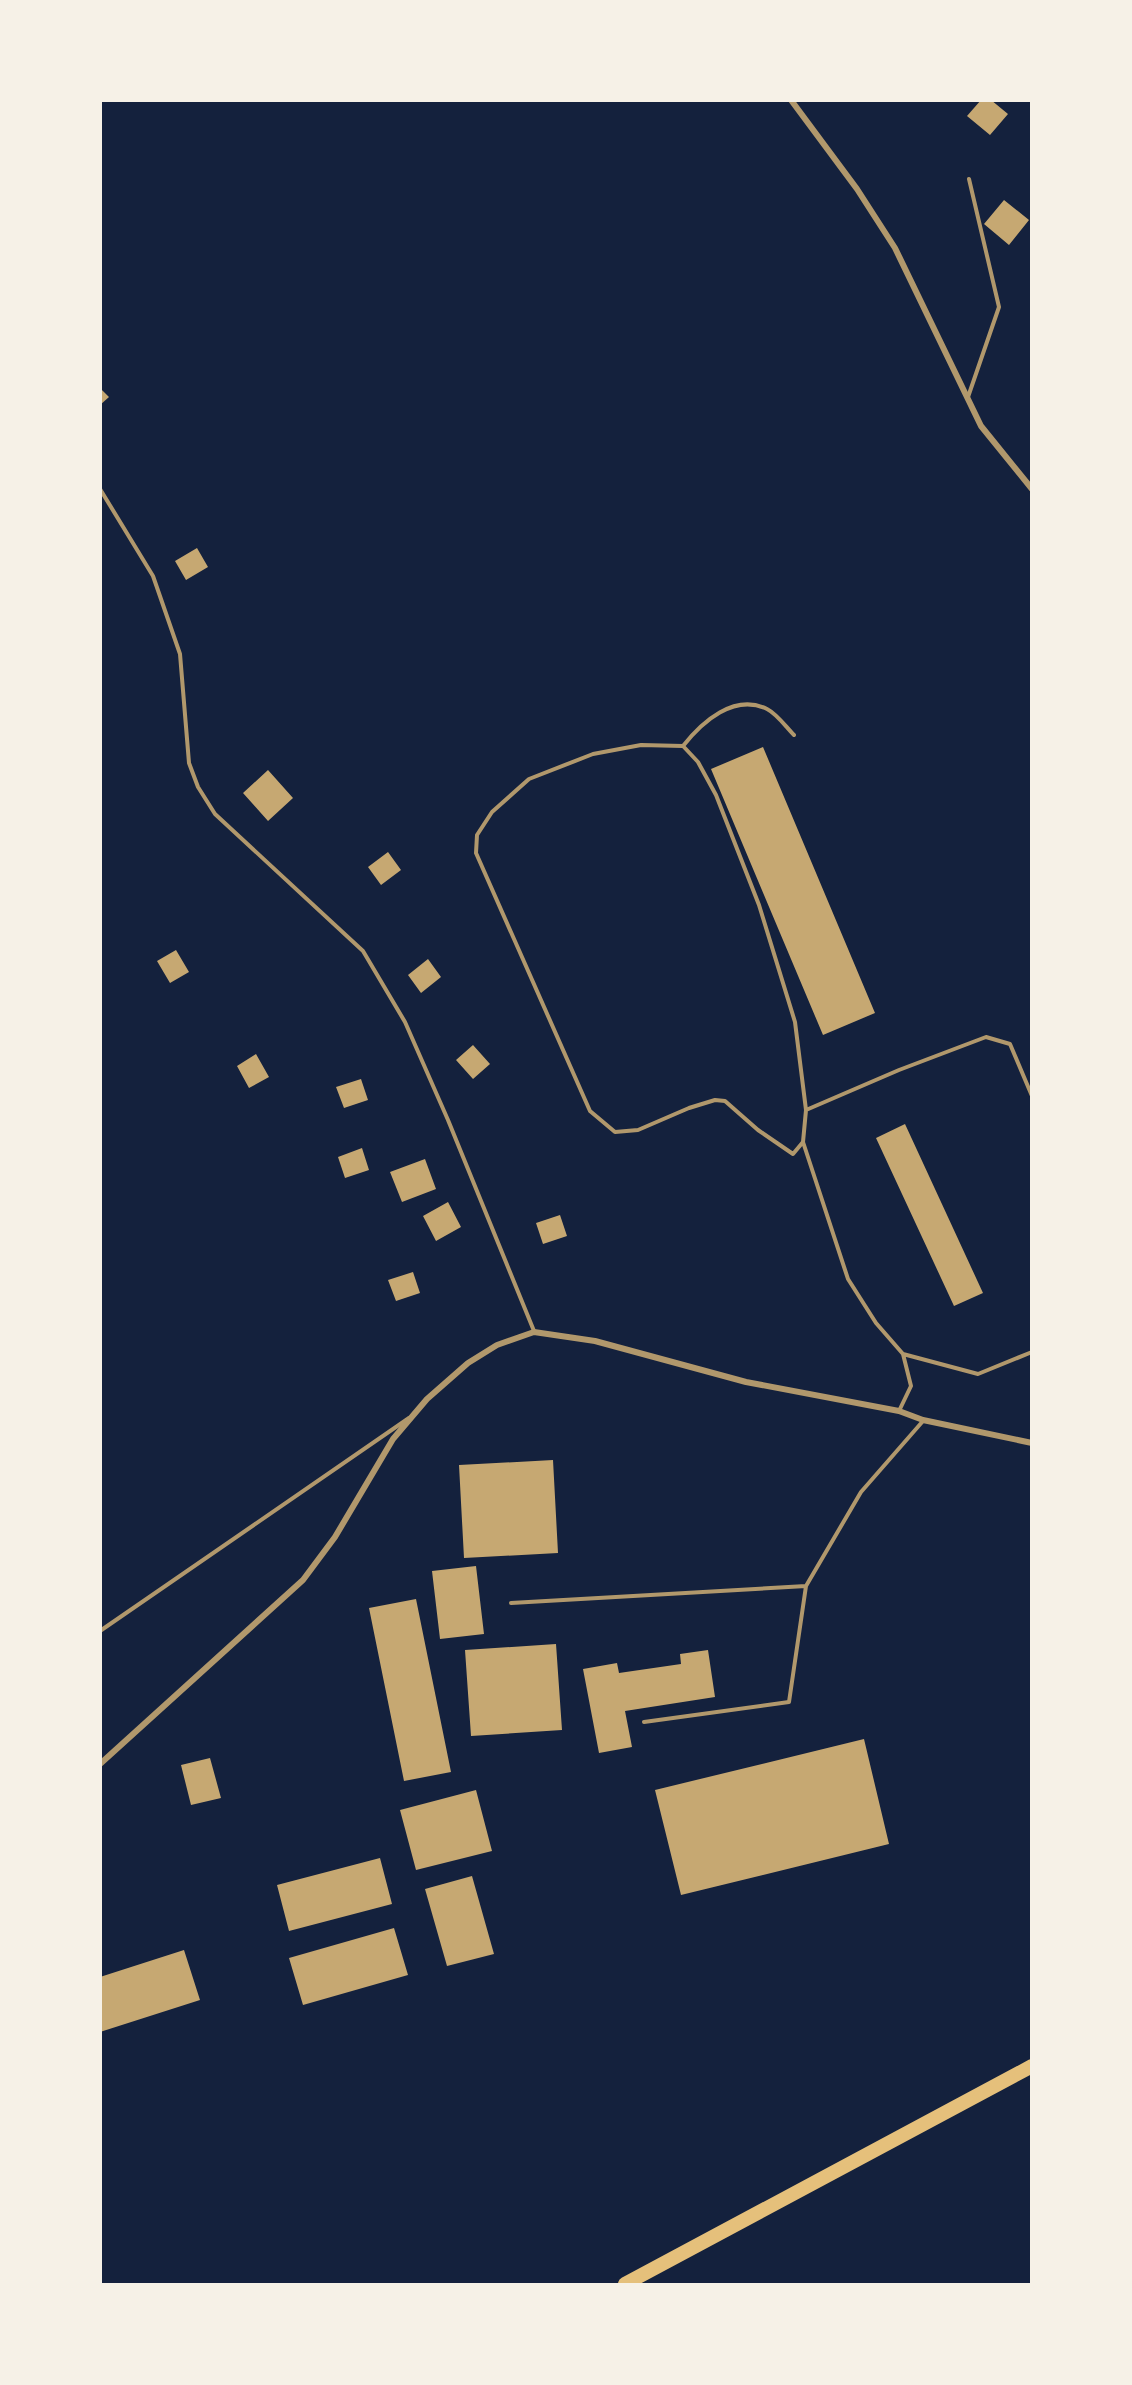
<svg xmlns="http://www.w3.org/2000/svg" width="1132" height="2385" font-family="Inter,sans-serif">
	<rect width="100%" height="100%" fill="#14213d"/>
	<path fill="#c6a872" d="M981 100H991L1008 114 990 135 967 116Z
		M1004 200 1029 220 1009 245 984 224Z
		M100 388 109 397 100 405Z
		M197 548 208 567 186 580 175 561Z
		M763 747 875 1013 823 1035 711 769Z
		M268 770 293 798 268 821 243 793Z
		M388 852 401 870 381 885 368 867Z
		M176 950 189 972 170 983 157 961Z
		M428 959 441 977 421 993 408 975Z
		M473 1045 490 1064 473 1079 456 1060Z
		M256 1054 269 1077 249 1088 237 1066Z
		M361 1079 368 1100 344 1108 336 1087Z
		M905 1124 983 1293 954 1306 876 1138Z
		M362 1148 369 1170 345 1178 338 1157Z
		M425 1159 436 1189 402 1202 390 1172Z
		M448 1202 461 1227 436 1241 423 1216Z
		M560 1215 567 1236 543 1244 536 1223Z
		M413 1272 420 1293 396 1301 388 1280Z
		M553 1460 558 1553 464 1558 459 1465Z
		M476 1566 484 1634 440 1639 432 1571Z
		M416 1599 451 1772 404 1781 369 1608Z
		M556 1644 562 1730 471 1736 465 1650Z
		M708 1650 715 1697 625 1711 632 1747 599 1753 583 1669 617 1663 619 1673 681 1664 680 1654Z
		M864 1739 889 1844 681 1895 655 1790Z
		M210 1758 221 1798 191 1805 181 1765Z
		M476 1790 492 1851 416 1870 400 1810Z
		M380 1858 392 1904 289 1931 277 1885Z
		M472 1876 494 1954 447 1966 425 1889Z
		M394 1928 408 1975 303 2005 289 1958Z
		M184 1950 200 2000 100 2032V1977Z"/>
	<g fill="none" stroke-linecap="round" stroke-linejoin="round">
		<path stroke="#b1986c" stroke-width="4" d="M968 397 999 307 969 179
			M100 489 153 576 180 654 189 763 198 787 215 814 363 951 405 1022 448 1120 534 1331
			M683 746C702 722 734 693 767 709 777 714 786 727 794 735
			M806 1110 899 1070 986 1037 1010 1044 1032 1096
			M803 1142 793 1154 758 1130 725 1101 715 1100 689 1108 638 1130 615 1132 590 1111 476 853 477 835 492 812 529 779 593 754 641 745 683 746 698 762 716 795 759 905 795 1022 806 1110 803 1142 848 1279 876 1323 903 1354
			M899 1411 911 1386 903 1354 978 1374 1032 1352
			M511 1603 806 1586 861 1492 923 1421
			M100 1631 409 1418
			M644 1722 789 1702 806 1586"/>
		<path stroke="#b1986c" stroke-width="6" d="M791 100 857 189 895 248 981 426 1032 489
			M100 1764 303 1580 335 1537 393 1439 427 1399 468 1363 497 1345 534 1332 595 1341 746 1382 899 1411 923 1420 1032 1443"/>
		<path stroke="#e5c07b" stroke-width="14" d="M625 2284 1032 2066"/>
	</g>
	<rect width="1132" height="2385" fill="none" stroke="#f6f1e7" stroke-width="204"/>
</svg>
